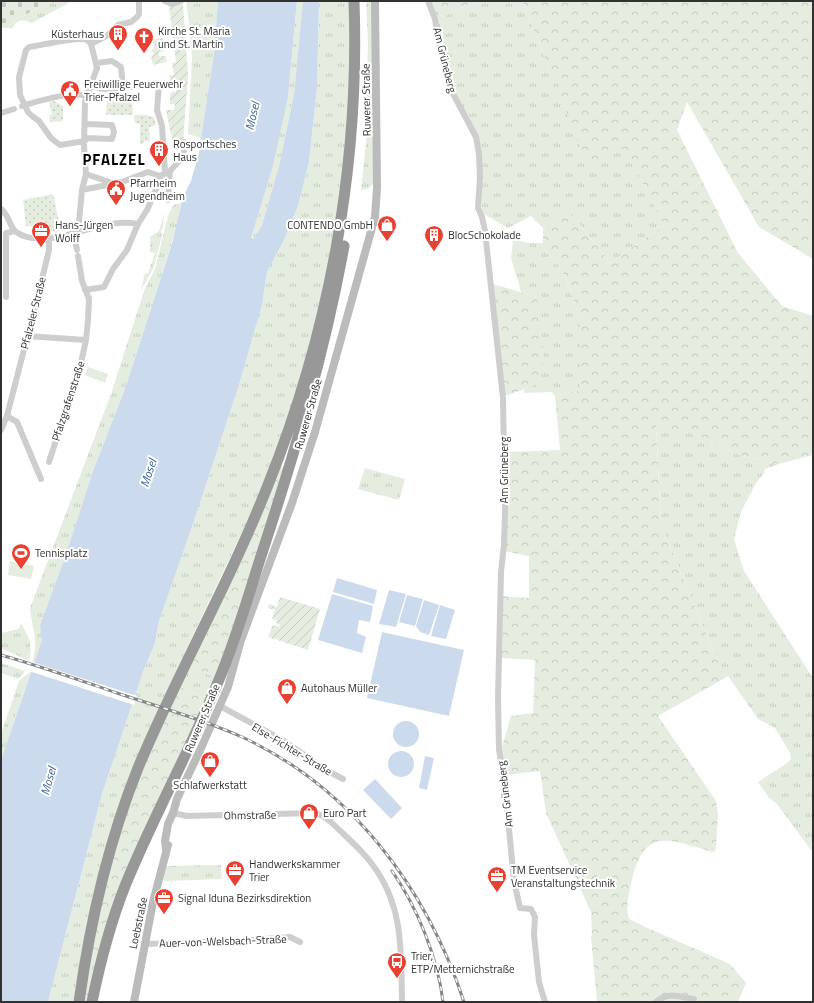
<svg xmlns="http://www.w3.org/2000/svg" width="814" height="1003" font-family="'Titillium Web',sans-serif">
	<defs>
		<pattern id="grass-tufts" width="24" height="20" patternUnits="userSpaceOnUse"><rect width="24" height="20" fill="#e4eddf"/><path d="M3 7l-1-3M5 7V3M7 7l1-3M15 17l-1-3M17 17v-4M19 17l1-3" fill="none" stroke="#c4ccc0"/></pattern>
		<pattern id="forest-crowns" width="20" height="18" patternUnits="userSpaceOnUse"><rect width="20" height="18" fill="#e4eddf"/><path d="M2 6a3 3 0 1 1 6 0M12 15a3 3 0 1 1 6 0" fill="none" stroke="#c4ccc0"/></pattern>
		<pattern id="cemetery-stones" width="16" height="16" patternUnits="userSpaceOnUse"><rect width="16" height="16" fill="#e4eddf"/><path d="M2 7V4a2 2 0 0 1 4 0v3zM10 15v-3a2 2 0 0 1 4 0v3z" fill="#c4ccc0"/></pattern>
		<pattern id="park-dots" width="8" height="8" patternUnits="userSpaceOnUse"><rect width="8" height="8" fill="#e4eddf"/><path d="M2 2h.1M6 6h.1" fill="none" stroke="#c4ccc0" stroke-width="1.8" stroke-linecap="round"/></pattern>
		<pattern id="garden-furrows" width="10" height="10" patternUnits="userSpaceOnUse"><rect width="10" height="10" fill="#e4eddf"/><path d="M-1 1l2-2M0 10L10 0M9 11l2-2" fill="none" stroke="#c4ccc0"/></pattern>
	</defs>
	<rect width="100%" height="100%" fill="#fff"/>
	<path fill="url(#grass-tufts)" d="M52 1H68L69 3 32 23C24 19 16 19 13 28H10L17 19Z
		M186 1H218L216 30 190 31Z
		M297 1H303V4L294 94 279 166 262 225 255 239H251L288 97Z
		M319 1H350L352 28 347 142 327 273 302 379 265 484 176 671 76 1002H48L102 794 143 672 155 643 159 621 194 521 239 385 262 305 267 272 283 242 298 206 309 162 317 88Z
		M366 1H372L373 183C370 188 367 190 361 190L368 123 366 104 368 43Z
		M476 1H522L589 167 625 147 664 225 610 263 583 228 568 213 543 228 531 216 508 228 482 213 479 138 449 79 433 21Z
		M216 33 214 54 201 138 188 134 192 58 190 35Z
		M181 203 178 223 126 386 93 471 64 560 40 625 43 640 34 663 32 662C36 651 36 638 33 627 32 620 30 615 30 608L111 394 144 291 155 269 168 216 173 205Z
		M164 214 163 227 161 231 162 235 154 267 141 290 145 273 148 274 155 253 150 252V237L159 231Z
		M499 232C516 240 524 244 543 243V246L565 276 580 319V390L555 396 552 392 524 393V389L537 384V297L521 292 511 258 513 241 498 239Z
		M656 425 694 434 742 456 779 464 765 469 764 473 756 483 741 512 734 539 744 571 813 678V850L810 849 805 842 777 804 769 798 758 782 787 763 791 759 790 753 775 728 758 719 728 676 725 678 661 525Z
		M365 468 405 479 399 500 358 489Z
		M21 623C29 638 33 643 29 661L1 648V633L19 629Z
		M1 663 25 671 23 674 18 679 1 673Z
		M190 666 216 678 207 700 180 686Z
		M31 671 1 760V734L19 681Z
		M221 865 222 879 163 881 166 866Z"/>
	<path fill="url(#forest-crowns)" d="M427 1H476L433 21Z
		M522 1H813V259L759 227 687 102 677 130 738 253 782 306 813 316V455L779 464 742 456 694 434 656 426 661 525 725 678 658 716 716 801 718 814 716 847 715 851 712 852C668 839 644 826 631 883 629 895 625 908 629 919L643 926 730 964 746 983 738 1002H597L591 937 592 935 591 912 546 813 540 771 506 775 501 750 511 716 533 713 535 660 502 658 503 596 529 598V556L504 551 509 452 560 450 555 396 580 390V319L565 276 543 246V228L568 212 583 228 610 263 664 225 625 148 589 168Z
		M493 284 537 297 544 359 537 384 505 396Z
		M279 466 285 469 216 678 190 666Z
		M180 686 207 700 140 841 89 1002H83L101 895 138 779Z"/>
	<path fill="url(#cemetery-stones)" d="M1 1H52L17 19 10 28H1Z"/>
	<path fill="url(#park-dots)" d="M132 96 133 115H146L154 117 156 126 149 127 150 141H145L140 145V124L135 123 134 115H106L107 99Z
		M55 101 57 103 63 106V121L50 122 49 116 52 114 49 102Z
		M53 194 61 231 47 232V227L26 226 23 200 36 197V198Z"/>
	<path fill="url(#garden-furrows)" d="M183 4 188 76 183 142 172 144V135H171L166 110H174L175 104H170V93H172V91L176 92V88H170V82L171 81 169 75H174L172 63 176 62 169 6Z
		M163 38 164 51 159 52V56H166L167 62 153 65 151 57 154 53 150 50 154 48 155 45 153 43H149V40Z
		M280 597 320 609 308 650 268 637 273 625 279 627 280 625 276 623 277 620 272 619 275 610 268 608 269 604 277 607Z"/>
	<path fill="#e4eddf" d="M88 367 108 374 105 383 85 375Z
		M10 561 34 566 31 579 8 575Z"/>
	<path fill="#cbdbed" d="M218 1H297L288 97 273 165 251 238 254 239 262 225 279 166 294 94 303 1H319L317 88 309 162 298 206 283 242 267 272 262 305 239 385 194 521 159 621 155 643 143 672 102 794 48 1002H1V760L42 640 40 625 64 560 93 471 126 386 173 240 183 197 191 181 200 149 203 145 201 138 214 54Z
		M337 578 377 590 374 604 333 592Z
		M389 590 406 594 396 627 379 624Z
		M332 594 373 606 370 622 359 620 357 633 366 637 362 653 318 640Z
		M407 595 423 599 415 626 399 622Z
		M424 600 439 605 429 635 420 632 416 626Z
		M440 605 455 610 446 639 431 636Z
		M382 632 464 650 449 716 367 698Z
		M393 734a13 13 0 1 1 26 0a13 13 0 1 1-26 0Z
		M388 764a13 13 0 1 1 26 0a13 13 0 1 1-26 0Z
		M425 756 434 758 427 790 419 788Z
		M375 779 402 808 391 819 363 790Z"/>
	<path fill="#fff" d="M32 662 137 696 134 705 29 671Z"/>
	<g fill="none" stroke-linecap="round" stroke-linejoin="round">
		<path stroke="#cecece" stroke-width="6" d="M165 1 172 4 181 1
			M428 1 435 19 440 50 450 88 476 137 479 154 480 177 478 208 482 217 485 231 503 398 505 512 504 545 501 572 498 698 499 750 504 777 514 881 520 908 531 909 535 917 534 935 537 963 539 982 545 1002
			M91 44 108 35 118 25 131 22 137 17 139 14V1
			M97 63 112 61 121 67 123 87
			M159 84 157 110 162 126 165 172
			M90 86 104 89 132 87
			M22 106C38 101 72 91 87 96
			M1 113 14 109
			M85 138 112 139 114 132 112 125 86 124
			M85 141 60 145 51 138 39 121 32 116 28 112 20 95 19 77 26 50 29 47C43 45 70 38 84 39 87 40 89 41 91 44
			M184 151V142
			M86 174 112 183
			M82 190 122 182 148 172 160 176
			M168 200 170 171 183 157
			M1 209C9 215 10 228 16 232 49 254 100 215 138 224L147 210 160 180V176L170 171
			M78 232 82 190 86 174 84 146 85 101 97 68 91 44
			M76 245 77 250
			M85 290 104 287 113 269 127 250 138 224
			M6 297V233L11 232 13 229
			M27 336 86 340 88 320 89 299 82 281 78 256
			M7 416 17 422 41 479
			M1 430 7 416 42 279 49 250V239
			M49 462 81 363 86 340
			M220 706 284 741 328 771 343 779
			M173 813 187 816 314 813 323 816 331 822C344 835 360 848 372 864 404 906 401 952 402 1002
			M145 944 240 941 290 937 300 942
			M656 1002C668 991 679 997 694 999"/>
		<path stroke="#bbb" stroke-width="8" d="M166 849 165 841 168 824 173 813 177 799 202 746 228 687 241 640 292 503 315 432 375 217 377 188 375 1
			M134 1002 153 902 168 845"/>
		<path stroke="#989898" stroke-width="11" d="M79 1002C90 922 108 843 138 768 178 672 230 582 268 485 329 333 360 166 354 1
			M92 1002C100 963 110 924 125 886 153 817 190 751 218 682 236 640 248 596 262 553 295 452 325 351 344 246"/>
		<g stroke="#868686" stroke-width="3">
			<path id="rail" d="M1 655C40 666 79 680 117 693 159 707 202 719 242 737 352 788 427 889 464 1002
				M392 871C417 907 438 958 443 1002"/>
		</g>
		<use href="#rail" stroke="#fff" stroke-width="1.5" stroke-dasharray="4.5" stroke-linecap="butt"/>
	</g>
	<defs>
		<g id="building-pin" transform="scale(1)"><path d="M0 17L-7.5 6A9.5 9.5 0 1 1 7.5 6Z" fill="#e84132" stroke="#fff"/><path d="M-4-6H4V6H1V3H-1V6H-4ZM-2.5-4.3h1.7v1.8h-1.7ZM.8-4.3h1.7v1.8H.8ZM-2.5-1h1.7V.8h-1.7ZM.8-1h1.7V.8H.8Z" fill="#fff"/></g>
		<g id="church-pin" transform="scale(1)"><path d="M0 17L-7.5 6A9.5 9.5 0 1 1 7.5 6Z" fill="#e84132" stroke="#fff"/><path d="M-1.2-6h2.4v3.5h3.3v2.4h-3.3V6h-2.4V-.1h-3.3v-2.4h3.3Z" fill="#fff"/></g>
		<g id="civic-pin" transform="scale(1)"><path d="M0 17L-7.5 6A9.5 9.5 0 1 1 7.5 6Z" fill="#e84132" stroke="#fff"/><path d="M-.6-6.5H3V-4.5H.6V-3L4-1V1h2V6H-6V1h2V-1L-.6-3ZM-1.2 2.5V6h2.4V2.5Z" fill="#fff"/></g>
		<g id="shop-pin" transform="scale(1)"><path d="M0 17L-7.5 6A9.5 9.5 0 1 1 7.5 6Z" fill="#e84132" stroke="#fff"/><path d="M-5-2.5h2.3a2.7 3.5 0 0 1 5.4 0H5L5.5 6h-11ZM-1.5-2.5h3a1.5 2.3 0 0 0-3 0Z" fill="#fff"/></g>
		<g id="office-pin" transform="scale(1)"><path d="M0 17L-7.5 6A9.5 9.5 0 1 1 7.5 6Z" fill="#e84132" stroke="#fff"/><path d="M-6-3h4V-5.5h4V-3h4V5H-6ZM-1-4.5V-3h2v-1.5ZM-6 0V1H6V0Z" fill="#fff"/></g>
		<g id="stadium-pin" transform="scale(1)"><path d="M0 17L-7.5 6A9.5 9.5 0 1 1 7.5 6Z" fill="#e84132" stroke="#fff"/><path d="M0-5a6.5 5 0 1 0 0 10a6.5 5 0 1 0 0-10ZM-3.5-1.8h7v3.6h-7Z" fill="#fff"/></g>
		<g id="bus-pin" transform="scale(1)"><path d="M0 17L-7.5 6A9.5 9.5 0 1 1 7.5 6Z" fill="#e84132" stroke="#fff"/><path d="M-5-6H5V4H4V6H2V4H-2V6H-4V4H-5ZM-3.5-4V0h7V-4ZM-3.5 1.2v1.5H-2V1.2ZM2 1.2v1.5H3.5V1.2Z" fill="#fff"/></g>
	</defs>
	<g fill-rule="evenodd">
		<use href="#building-pin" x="118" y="34"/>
		<use href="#church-pin" x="144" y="37"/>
		<use href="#civic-pin" x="70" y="90"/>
		<use href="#building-pin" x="159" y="150"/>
		<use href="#civic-pin" x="116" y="189"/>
		<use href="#shop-pin" x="387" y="225"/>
		<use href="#office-pin" x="41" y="231"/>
		<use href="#building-pin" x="434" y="235"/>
		<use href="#stadium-pin" x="21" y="553"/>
		<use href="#shop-pin" x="287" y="688"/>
		<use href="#shop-pin" x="210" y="761"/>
		<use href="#shop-pin" x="309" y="813"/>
		<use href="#office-pin" x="235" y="870"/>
		<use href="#office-pin" x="497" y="876"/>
		<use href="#office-pin" x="164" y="898"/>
		<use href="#bus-pin" x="397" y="962"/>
	</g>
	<g text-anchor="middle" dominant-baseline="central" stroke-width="4" stroke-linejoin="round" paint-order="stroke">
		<g font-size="11" fill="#313131" stroke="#fff" text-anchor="start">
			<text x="158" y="31">Kirche St. Maria<tspan x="158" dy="13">und St. Martin</tspan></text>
			<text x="104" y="34" text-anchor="end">Küsterhaus</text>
			<text x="84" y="84">Freiwillige Feuerwehr<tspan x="84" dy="13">Trier-Pfalzel</tspan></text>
			<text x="173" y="144">Rosportsches<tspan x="173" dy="13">Haus</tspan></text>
			<text x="130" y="183">Pfarrheim<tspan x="130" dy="13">Jugendheim</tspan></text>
			<text x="55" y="225">Hans-Jürgen<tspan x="55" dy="13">Wolff</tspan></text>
			<text x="373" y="225" text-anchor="end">CONTENDO GmbH</text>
			<text x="448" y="235">BlocSchokolade</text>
			<text x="35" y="553">Tennisplatz</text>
			<text x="301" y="688">Autohaus Müller</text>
			<text x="210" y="785" text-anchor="middle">Schlafwerkstatt</text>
			<text x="323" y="813">Euro Part</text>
			<text x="249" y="864">Handwerkskammer<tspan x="249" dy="13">Trier</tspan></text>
			<text x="511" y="870">TM Eventservice<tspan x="511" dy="13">Veranstaltungstechnik</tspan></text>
			<text x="178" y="898">Signal Iduna Bezirksdirektion</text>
			<text x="411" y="956">Trier,<tspan x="411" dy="13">ETP/Metternichstraße</tspan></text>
		</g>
		<g font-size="11" fill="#313131" stroke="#fff">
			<text transform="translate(445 60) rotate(76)">Am Grüneberg</text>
			<text transform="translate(366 100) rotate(-91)">Ruwerer Straße</text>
			<text transform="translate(33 313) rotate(-76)">Pfalzeler Straße</text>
			<text transform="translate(68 401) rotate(-72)">Pfalzgrafenstraße</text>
			<text transform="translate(308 414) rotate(-74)">Ruwerer Straße</text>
			<text transform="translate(504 470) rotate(-90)">Am Grüneberg</text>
			<text transform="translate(202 718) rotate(-67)">Ruwerer Straße</text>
			<text transform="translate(292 749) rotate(31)">Else-Fichter-Straße</text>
			<text transform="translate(505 794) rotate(-97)">Am Grüneberg</text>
			<text transform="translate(250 815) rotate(-1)">Ohmstraße</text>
			<text transform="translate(138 923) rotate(-78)">Loebstraße</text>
			<text transform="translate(223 941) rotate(-2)">Auer-von-Welsbach-Straße</text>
		</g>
		<g font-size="12" font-style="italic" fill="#3c6595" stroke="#fff">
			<text transform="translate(252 116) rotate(-77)">Mosel</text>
			<text transform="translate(148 473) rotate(-72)">Mosel</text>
			<text transform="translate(48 781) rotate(-74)">Mosel</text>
		</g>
		<g font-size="15" font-weight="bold" letter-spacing="1" fill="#000" stroke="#fff">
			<text x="114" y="159">PFALZEL</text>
		</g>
	</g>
	<rect width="814" height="1003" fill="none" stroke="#313131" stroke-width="4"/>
</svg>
